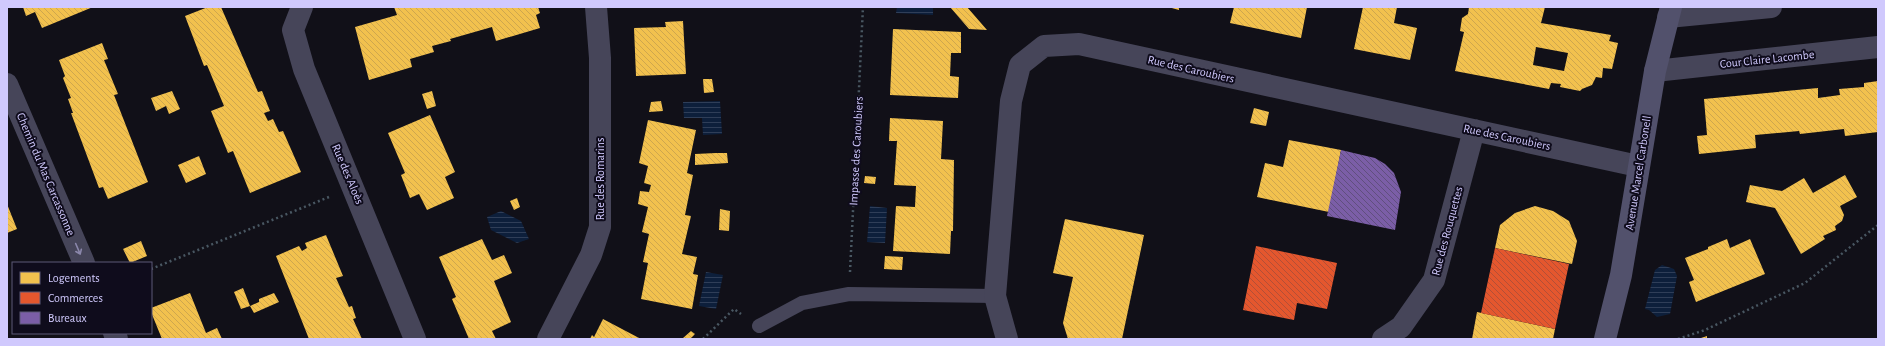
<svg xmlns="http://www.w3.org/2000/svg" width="1885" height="346" font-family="'Alegreya Sans',sans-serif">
	<defs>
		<pattern id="water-rules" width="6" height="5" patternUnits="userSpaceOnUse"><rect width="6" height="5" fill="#0d1f3b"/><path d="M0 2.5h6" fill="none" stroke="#2f3e58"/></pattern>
		<pattern id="homes-back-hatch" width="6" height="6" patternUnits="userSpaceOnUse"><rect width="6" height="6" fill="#f2c14e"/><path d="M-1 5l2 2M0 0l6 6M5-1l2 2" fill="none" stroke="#cea64e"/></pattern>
		<pattern id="shops-back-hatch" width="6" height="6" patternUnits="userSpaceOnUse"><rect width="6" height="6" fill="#e4572e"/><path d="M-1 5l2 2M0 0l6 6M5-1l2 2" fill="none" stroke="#b24f37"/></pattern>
		<pattern id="offices-back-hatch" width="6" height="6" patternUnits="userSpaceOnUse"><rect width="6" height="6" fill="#7b5ea7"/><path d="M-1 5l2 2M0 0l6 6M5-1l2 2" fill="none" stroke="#604f7e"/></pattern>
	</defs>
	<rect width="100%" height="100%" fill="#111018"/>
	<path fill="url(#water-rules)" d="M897 7H933V15L896 13Z
		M720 101 722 134 703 135 702 118H684L683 102Z
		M870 206 887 208 885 243 867 242Z
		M501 211 521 221 529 239 517 243 491 230 487 217Z
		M1662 265 1674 269 1677 276 1670 314 1657 317 1649 310 1645 309 1655 270Z
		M706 272 723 275 716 309 699 306Z"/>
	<path fill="url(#homes-back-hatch)" fill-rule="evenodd" d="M23 7H93L42 28 35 12 26 16Z
		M208 7H221L258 92 262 91 270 111 264 113 268 121 273 119 279 132 283 131 301 172 250 193 233 151 228 153 211 111 224 106 207 65 204 66 185 16Z
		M394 7H538L540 13 536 15 540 28 496 41 492 27 450 39 451 41 432 46 434 52 410 59 412 67 369 80 355 27 397 15Z
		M950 7H967L987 30 969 29Z
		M1168 7H1179V10Z
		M1234 7H1307L1301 38 1230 23Z
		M1363 7H1397L1394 23 1417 28 1410 60 1354 49Z
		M1469 7H1545L1541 23 1611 35 1609 41 1618 43 1612 69 1603 68 1602 78 1596 77 1592 85 1582 89 1580 91 1560 87 1561 84 1551 83 1549 89 1455 71 1464 32 1460 31 1462 18 1468 14ZM1536 47 1568 53 1564 71 1533 65Z
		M683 21 686 74 636 76 634 28 666 27 665 22Z
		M893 29 961 32V53H951L950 76 959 77 958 98 890 95Z
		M102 43 108 59 104 60 118 94 114 95 148 182 108 199 103 187 99 188 71 113H73L68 99 71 98 63 78 65 76 59 60Z
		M703 79H712L714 92 704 93Z
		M1878 81V132L1845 136 1844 129 1800 134 1799 131 1755 135 1756 148 1699 154 1697 136 1707 135 1704 99 1818 88V98L1840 95 1839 89 1864 87V83Z
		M172 91 180 109 169 114 166 106 156 111 151 98Z
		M432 91 436 106 427 109 422 94Z
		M661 101 663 111 649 112 651 102Z
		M1254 108 1269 112 1266 126 1250 123Z
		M430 115 455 172 445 177 454 198 427 210 419 194 410 198 401 175 405 173 388 133Z
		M890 118 943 121 941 159 954 160 953 231H951L950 254 893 251 896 206 915 207 916 186 894 185 897 141H889Z
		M648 120 696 130 687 173 693 175 685 215 691 216 682 254 697 257 693 274 698 275 692 309 641 299 648 263 643 262 649 234 642 232 648 207 638 204 640 191 649 192 651 185 644 183 648 166 639 163Z
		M1289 140 1341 150 1329 212 1257 197 1265 163 1283 167Z
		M716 153H727L728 163 695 165V154Z
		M199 156 206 174 186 183 178 165Z
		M1845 175 1857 197 1840 206 1844 215 1842 221 1835 226 1836 230 1823 236 1825 239 1801 254 1775 208 1746 202 1750 185 1782 191 1804 178 1813 193Z
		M865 176 876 177 875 184 864 183Z
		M517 198 520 207 514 210 510 201Z
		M7 204 17 229 7 233Z
		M1535 206 1553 211 1569 221 1577 241 1572 264 1495 248 1500 225 1515 213Z
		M720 209 730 211 729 231 719 230Z
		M1065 219 1144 235 1122 339H1068L1063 323 1073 277 1053 273Z
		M326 235 343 276 336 278 349 307 352 306 356 318 353 319 362 339H309L276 256 299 246 302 251 307 248 305 243Z
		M482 239 492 260 504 255 512 273 494 281 511 322 492 331 496 339H469L452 299 456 297 439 257Z
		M1727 239 1730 248 1750 239 1765 274 1696 302 1689 282 1694 280 1685 258 1708 249V247Z
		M141 241 147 256 130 263 123 249Z
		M885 256 903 257 902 270 884 269Z
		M243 288 250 306 241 309 234 292Z
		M190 293 206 333 217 328 222 339H162L151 312V308Z
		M274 293 279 302 254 313 250 306 259 302V299Z
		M1477 312 1555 329 1553 339H1472Z
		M603 319 641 339H590L592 335 594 337Z
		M691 331 695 334 690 339 683 338Z
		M1707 336V339H1698Z"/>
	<path fill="url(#shops-back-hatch)" d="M1256 246 1337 263 1327 309 1297 303 1294 320 1243 310Z
		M1495 248 1569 264 1555 329 1481 313Z"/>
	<path fill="url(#offices-back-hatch)" d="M1341 150 1375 158 1385 164 1394 173 1401 192 1395 230 1327 216Z"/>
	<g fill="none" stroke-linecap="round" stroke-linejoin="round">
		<path stroke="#495762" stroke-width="2.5" stroke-dasharray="2 3" stroke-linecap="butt" d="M151 269 329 197
			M850 272 863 7
			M703 339 734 309 741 314
			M1678 339 1705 330 1805 283 1878 225"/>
		<path stroke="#464559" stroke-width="14" d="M759 326 802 303 849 294 995 296"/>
		<path stroke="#464559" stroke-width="22" d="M302 7 293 30 304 69 415 339
			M1668 17 1771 7
			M1655 71 1878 47
			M7 84 84 263
			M114 333 117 339
			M548 339 591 255 600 227V58L596 7
			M1007 339 995 296 1011 101 1020 65 1044 46 1079 44 1638 166
			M1383 339 1401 327 1434 280 1474 130"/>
		<path stroke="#52516c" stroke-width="22" d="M1605 339 1621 275 1655 71 1671 7"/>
	</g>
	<defs><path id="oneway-shaft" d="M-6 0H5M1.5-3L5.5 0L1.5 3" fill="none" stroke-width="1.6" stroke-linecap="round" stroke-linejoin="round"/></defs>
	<use stroke="#8b87ab" href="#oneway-shaft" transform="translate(78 249) rotate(67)"/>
	<g text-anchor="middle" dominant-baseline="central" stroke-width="4" stroke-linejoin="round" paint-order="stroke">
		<g font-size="12" fill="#d0c9fd" stroke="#0f0c1c">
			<text transform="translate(1767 59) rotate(-6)">Cour Claire Lacombe</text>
			<text transform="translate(1191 69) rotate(13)">Rue des Caroubiers</text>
			<text transform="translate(1507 137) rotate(12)">Rue des Caroubiers</text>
			<text transform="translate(856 151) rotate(-87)">Impasse des Caroubiers</text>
			<text transform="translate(1638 173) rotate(-81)">Avenue Marcel Carbonell</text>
			<text transform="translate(46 174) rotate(67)">Chemin du Mas Carcassonne</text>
			<text transform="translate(348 174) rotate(67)">Rue des Aloès</text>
			<text transform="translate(600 179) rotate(-90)">Rue des Romarins</text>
			<text transform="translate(1447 231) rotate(-75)">Rue des Rouquettes</text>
		</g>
	</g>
	<rect width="1885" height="346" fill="none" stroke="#d0c9fd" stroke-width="16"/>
	<rect x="12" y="262" width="140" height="72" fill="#0f0c1c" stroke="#5c5876"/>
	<rect x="20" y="272" width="20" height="12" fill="#f2c14e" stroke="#5c5876"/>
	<text x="48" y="282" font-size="12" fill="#d0c9fd">Logements</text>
	<rect x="20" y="292" width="20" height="12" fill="#e4572e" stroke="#5c5876"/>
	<text x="48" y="302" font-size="12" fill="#d0c9fd">Commerces</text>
	<rect x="20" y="312" width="20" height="12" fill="#7b5ea7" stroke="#5c5876"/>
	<text x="48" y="322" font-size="12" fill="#d0c9fd">Bureaux</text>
</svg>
